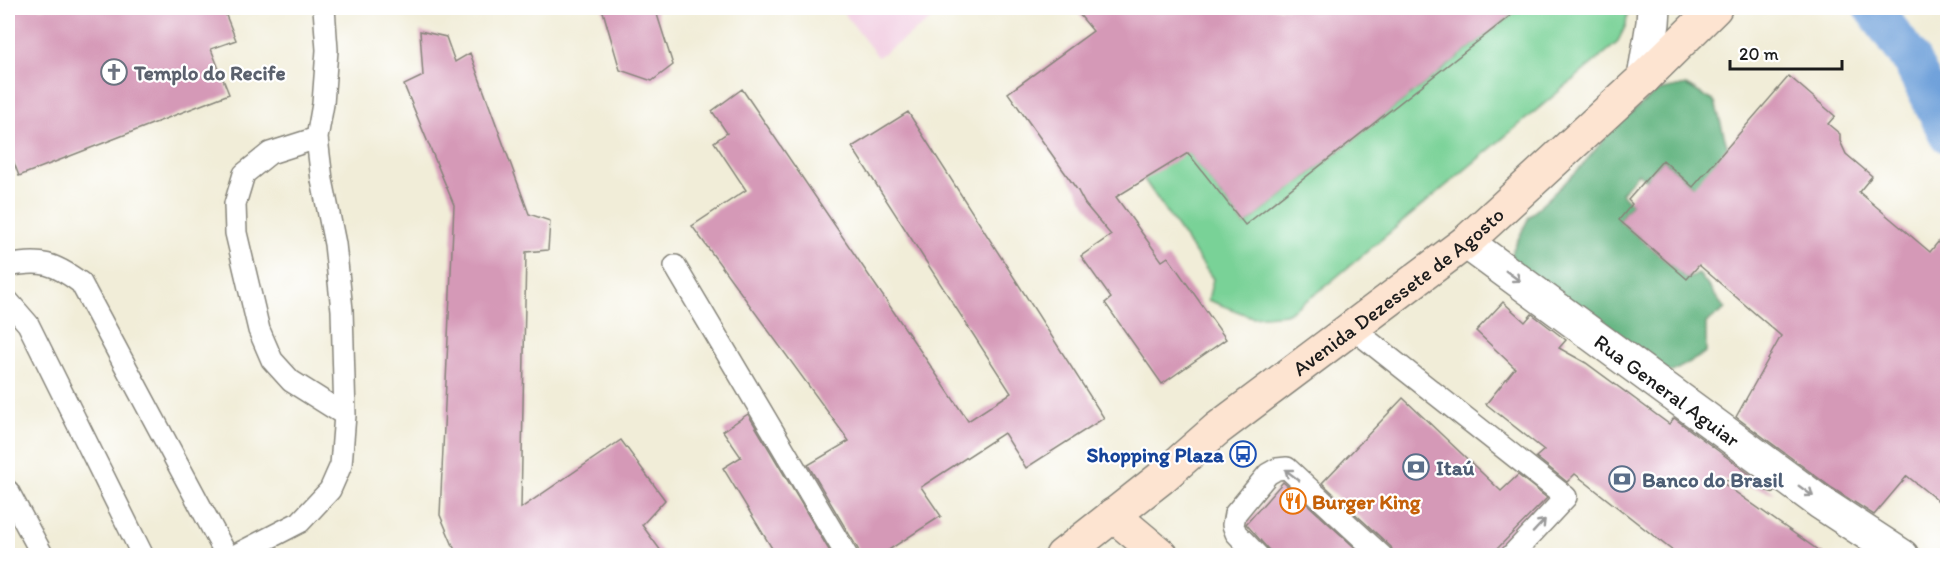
<svg xmlns="http://www.w3.org/2000/svg" width="1955" height="563" font-family="Itim,sans-serif">
	<rect width="100%" height="100%" fill="#fff"/>
	<filter id="ink" filterUnits="userSpaceOnUse"><feTurbulence type="fractalNoise" baseFrequency=".0167" numOctaves="2"/><feDisplacementMap in="SourceGraphic" scale="12" xChannelSelector="R" yChannelSelector="G"/><feConvolveMatrix kernelMatrix="1 2 1 2 8 2 1 2 1" color-interpolation-filters="sRGB"/></filter>
	<filter id="wash" filterUnits="userSpaceOnUse"><feTurbulence type="fractalNoise" baseFrequency=".008" numOctaves="4" result="noise"/><feDisplacementMap in="SourceGraphic" scale="24" xChannelSelector="R" yChannelSelector="G"/><feGaussianBlur stdDeviation="1.35" result="paint"/><feColorMatrix in="noise" values="0 0 0 0 0 0 0 0 0 0 0 0 0 0 0 0 0 1.4 0 .05"/><feComposite in="paint" operator="in"/></filter>
	<g filter="url(#wash)">
		<rect width="100%" height="100%" fill="#f1edd8"/>
		<path fill="#f2cfe2" d="M840 8H948L878 57Z"/>
		<path fill="#79d297" stroke="#4a775a" stroke-width="1.5" d="M1520 8H1628L1626 25 1617 43 1316 294 1286 314 1252 317 1208 300 1213 279 1134 165 1136 86 1245 225Z"/>
		<path fill="#62b480" stroke="#3f684e" stroke-width="1.5" d="M1686 85 1715 102 1729 153 1718 208 1663 160 1646 180 1638 173 1621 193 1632 204 1619 220 1687 279 1699 274 1725 309 1706 323V353L1672 372 1649 368 1511 267V254L1529 217 1579 169 1616 125 1658 91Z"/>
		<g fill="none" stroke-linecap="round" stroke-linejoin="round">
			<path stroke="#6fa1da" stroke-width="39" d="M1873 8 1910 58 1948 134"/>
		</g>
		<g id="blocks">
			<path fill="#d599b7" d="M8 8H223L236 40 211 49 229 94 19 176 8 147Z
				M602 8H655L673 65 652 81 620 70Z
				M1074 8H1520L1245 225 1188 153 1116 197 1162 261 1168 257 1226 339 1162 384 1105 303 1111 298 1081 256 1111 235 1085 204 1078 191 1008 93 1093 31Z
				M420 31 446 37 455 62 470 53 529 214 550 221 548 250 526 252 521 508 621 440 665 500 642 525 664 555H457L440 515 454 205 404 85 423 76Z
				M1789 76 1835 116 1828 124 1840 134V141L1846 154 1872 176 1859 192 1930 252 1947 231V508L1907 476 1874 515 1832 488 1736 417 1781 336 1699 265 1687 279 1619 220 1632 204 1628 200 1663 160 1693 187Z
				M742 89 968 421 1011 393 852 147 908 112 1104 418 1026 468 1004 433 921 487 941 516 881 555H860L858 549 808 465 849 441 692 226 746 190 714 142 727 133 712 111Z
				M1503 302 1525 322 1532 314 1566 340 1559 348 1586 363 1669 424 1674 418 1775 493 1714 477 1825 555H1678L1575 474 1567 482 1536 457 1544 450 1486 404 1515 368 1476 331Z
				M1403 398 1501 491 1518 475 1547 498 1491 555H1394L1391 547 1322 483Z
				M748 414 832 555H776L723 468 741 457 723 431Z
				M1283 482 1363 555H1276L1268 549 1246 524Z"/>
		</g>
	</g>
	<g filter="url(#ink)">
		<use href="#blocks" fill-opacity="0" stroke="#86847a" stroke-width="1.5"/>
		<g fill="none" stroke-linecap="round" stroke-linejoin="round">
			<g stroke="#86847a" stroke-width="24">
				<path id="service" d="M317 138 270 153 244 174 235 204 236 233 259 330 272 360 291 381 345 415
					M8 266C41 259 54 263 81 283L227 556
					M675 266 847 556
					M8 301 28 324 143 556
					M1352 328 1566 497 1511 556
					M8 491 43 556
					M234 556 300 522 330 490 341 465 345 415 342 310 335 244 322 180 317 138 323 104 327 50 324 8
					M1258 556 1236 533 1233 525 1235 514 1268 474 1277 469 1287 468 1382 556"/>
			</g>
			<g stroke="#86847a" stroke-width="36">
				<g id="minor">
					<path id="s1" d="M1466 242 1821 503 1902 556"/>
				</g>
			</g>
			<g stroke="#86847a" stroke-width="36">
				<path id="tertiary" d="M1644 78 1653 23 1654 8"/>
			</g>
			<g stroke="#86847a" stroke-width="36">
				<g id="secondary">
					<path d="M1113 515 1162 556"/>
					<path id="s2" d="M1062 556 1161 478 1217 429 1466 242 1644 78 1715 8"/>
				</g>
			</g>
			<use href="#service" stroke="#fff" stroke-width="21"/>
			<use href="#minor" stroke="#fff" stroke-width="33"/>
			<use href="#tertiary" stroke="#fff" stroke-width="33"/>
			<use href="#secondary" stroke="#fde4d1" stroke-width="33"/>
		</g>
		<defs><path id="oneway-shaft" d="M-6 0H5M1.5-3L5.5 0L1.5 3" fill="none" stroke-width="1.6" stroke-linecap="round" stroke-linejoin="round" transform="scale(1.5)"/></defs>
		<g stroke="#999">
			<use href="#oneway-shaft" transform="translate(1513 276) rotate(36)"/>
			<use href="#oneway-shaft" transform="translate(1292 475) rotate(-143)"/>
			<use href="#oneway-shaft" transform="translate(1806 491) rotate(36)"/>
			<use href="#oneway-shaft" transform="translate(1539 526) rotate(-47)"/>
		</g>
	</g>
	<defs>
		<g id="church-ring" transform="scale(1.35)"><circle r="9.5" fill="#fff" stroke="#6b7280" stroke-width="1.5"/><path d="M-1.2-6h2.4v3.5h3.3v2.4h-3.3V6h-2.4V-.1h-3.3v-2.4h3.3Z" fill="#6b7280"/></g>
		<g id="bus-ring" transform="scale(1.35)"><circle r="9.5" fill="#fff" stroke="#1a4fb4" stroke-width="1.5"/><path d="M-5-6H5V4H4V6H2V4H-2V6H-4V4H-5ZM-3.5-4V0h7V-4ZM-3.5 1.2v1.5H-2V1.2ZM2 1.2v1.5H3.5V1.2Z" fill="#1a4fb4"/></g>
		<g id="bank-ring" transform="scale(1.35)"><circle r="9.5" fill="#fff" stroke="#5c6f8a" stroke-width="1.5"/><path d="M-6-4H6V4H-6ZM0-2.3a2.3 2.3 0 1 0 0 4.6a2.3 2.3 0 1 0 0-4.6Z" fill="#5c6f8a"/></g>
		<g id="restaurant-ring" transform="scale(1.35)"><circle r="9.5" fill="#fff" stroke="#e8710a" stroke-width="1.5"/><path d="M-5-6h1v4h1v-4h1v4h1v-4h1v5L-1.5 .5V6h-2V.5L-5-1ZM5-6V6H3V1.5H1.5Q1.5-4 5-6Z" fill="#e8710a"/></g>
	</defs>
	<g fill-rule="evenodd">
		<use href="#church-ring" x="114" y="72"/>
		<use href="#bus-ring" x="1243" y="454"/>
		<use href="#bank-ring" x="1416" y="467"/>
		<use href="#bank-ring" x="1622" y="479"/>
		<use href="#restaurant-ring" x="1293" y="501"/>
	</g>
	<g text-anchor="middle" dominant-baseline="central" stroke-width="4.5" stroke-linejoin="round" paint-order="stroke">
		<g font-size="21" font-weight="bold" fill="#5b616d" stroke="#fff" text-anchor="start">
			<text x="134" y="72">Templo do Recife</text>
		</g>
		<g font-size="21" fill="#1c1c1c" stroke="#fff">
			<text stroke="none"><textPath href="#s2" startOffset="428">Avenida Dezessete de Agosto</textPath></text>
			<text stroke="none"><textPath href="#s1" startOffset="250">Rua General Aguiar</textPath></text>
		</g>
		<g font-size="21" font-weight="bold" fill="#164399" stroke="#fff" text-anchor="end">
			<text x="1224" y="454">Shopping Plaza</text>
		</g>
		<g font-size="21" font-weight="bold" fill="#4e5e75" stroke="#fff" text-anchor="start">
			<text x="1436" y="467">Itaú</text>
			<text x="1642" y="479">Banco do Brasil</text>
		</g>
		<g font-size="21" font-weight="bold" fill="#c56008" stroke="#fff" text-anchor="start">
			<text x="1312" y="501">Burger King</text>
		</g>
	</g>
	<rect width="1955" height="563" fill="none" stroke="#fff" stroke-width="30"/>
	<path d="M1730 60v9h112v-9" fill="none" stroke="#1c1c1c" stroke-width="3"/>
	<text x="1739" y="60" font-size="18" fill="#1c1c1c" stroke="#ffffff" stroke-width="4.5" paint-order="stroke">20 m</text>
</svg>
